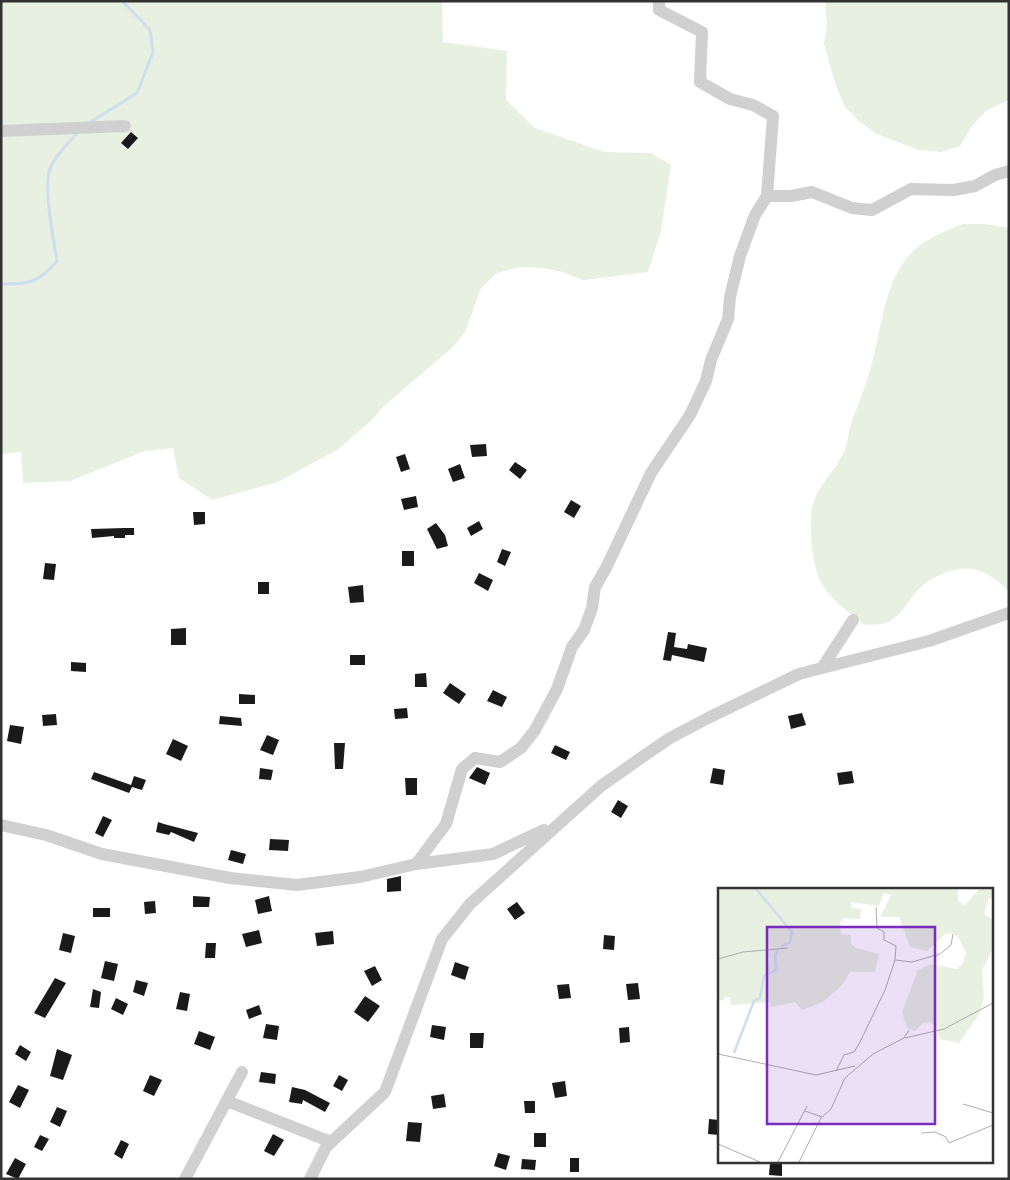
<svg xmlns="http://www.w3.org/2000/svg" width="1010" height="1180" font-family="Rubik,sans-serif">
	<rect width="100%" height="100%" fill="#fff"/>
	<path fill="#e7f0e1" d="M1 1H442L443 42 507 51 506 100 535 128 604 152 651 153 671 165 661 231 648 272 583 280 563 272 542 268 519 267 497 273 481 288 465 332 452 348 385 405 371 421 337 450 278 482 212 500 179 478 173 448 145 451 70 481 23 483 21 452 1 454Z
		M825 1H1009V100L987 110 972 126 960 146 941 152 919 150 877 134 860 122 845 107 836 86 824 44 827 24Z
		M963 224H986L1009 228V591C999 582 990 574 977 570 957 564 930 577 917 591 907 602 903 615 888 622 882 625 872 624 865 625 849 613 823 594 817 573 812 555 809 528 812 509 816 484 840 468 846 446 848 439 849 431 851 424 858 404 867 384 872 363 881 330 884 287 906 259 920 241 942 232 963 224Z"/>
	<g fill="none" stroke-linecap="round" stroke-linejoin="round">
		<path stroke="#cddeef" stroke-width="3" d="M89 123 137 93 153 52 150 30 122 1
			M1 284C30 284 38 283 57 261 54 242 43 187 50 169 55 155 69 143 78 132"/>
	</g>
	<path fill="#1a1a1a" d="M131 132 138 138 128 149 121 143Z
		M486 444 487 456 472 457 470 445Z
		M405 454 410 469 401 472 396 457Z
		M515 462 527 470 520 479 509 470Z
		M460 464 465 478 453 482 448 469Z
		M416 496 418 507 404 510 401 499Z
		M571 500 581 506 574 518 564 512Z
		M193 512H205V524L194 525Z
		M479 521 483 529 471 536 467 528Z
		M436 523 445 535 448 546 437 549 427 529Z
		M125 528H134V535H125V538H114V536L92 538 91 529Z
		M502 549 511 552 505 566 497 562Z
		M402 551H414V566H402Z
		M45 563 56 564 54 580 43 579Z
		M479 573 493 580 488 591 474 583Z
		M258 582H269V594H258Z
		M363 585 364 602 350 603 348 587Z
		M186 628V645H171V629Z
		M668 632 676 633 674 647 687 649 688 644 707 648 704 662 672 655 671 661 663 660Z
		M350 655H365V665H350Z
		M71 662 86 663V672L71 671Z
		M426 673 427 687H415V674Z
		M450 683 466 694 459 704 443 693Z
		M493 690 507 697 502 707 487 701Z
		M239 694 255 695V704H239Z
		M407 708 408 718 395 719 394 709Z
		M802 713 806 725 791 729 788 716Z
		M56 714 57 725 43 726 42 715Z
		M220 716 241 718 242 726 219 724Z
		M10 725 24 727 21 744 7 741Z
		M267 735 279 740 273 755 260 750Z
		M173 739 188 746 181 761 166 754Z
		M334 743H345L343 769H335Z
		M555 745 570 752 566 760 551 753Z
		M477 767 490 773 485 785 469 778Z
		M260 768 273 770 271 780 259 779Z
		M713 768 725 770 723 785 710 783Z
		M852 771 854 783 839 785 837 773Z
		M94 772 131 785 134 776 146 780 142 790 132 787 129 793 91 779Z
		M405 778H417V795H406Z
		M618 800 628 806 621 818 611 812Z
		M103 816 112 820 103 837 95 833Z
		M158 822 164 824 198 833 194 842 171 832 169 835 156 832Z
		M270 839 289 840 288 851 269 850Z
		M231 850 246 854 243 864 228 860Z
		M401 876V891L387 892V879Z
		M193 896 210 897 209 907H193Z
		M269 896 272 911 258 914 255 900Z
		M155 901 156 913 145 914 144 902Z
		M517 902 525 913 515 920 507 909Z
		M93 908H110V917H93Z
		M259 930 262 943 246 947 242 934Z
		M333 931 334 944 317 946 315 933Z
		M63 933 75 936 71 953 59 950Z
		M604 935 615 936 614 950 603 949Z
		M206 943H216L215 958H205Z
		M105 961 118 964 114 981 101 978Z
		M455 962 469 967 465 980 451 975Z
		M375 966 382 980 372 986 364 971Z
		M55 978 66 983 45 1018 34 1013Z
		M136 980 148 983 144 996 133 992Z
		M638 983 640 999 628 1000 626 984Z
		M569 984 571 998 559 999 557 985Z
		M93 989 101 992 99 1008 90 1007Z
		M180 992 190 994 187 1011 176 1009Z
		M365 996 380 1006 368 1022 354 1012Z
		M116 998 128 1004 123 1015 111 1009Z
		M259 1005 262 1014 249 1019 246 1010Z
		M266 1024 279 1026 277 1040 263 1038Z
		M432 1025 446 1027 444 1040 430 1037Z
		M629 1027 630 1042 620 1043 619 1028Z
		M199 1031 215 1037 210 1050 194 1044Z
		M470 1033H484L483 1048H470Z
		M20 1045 31 1052 26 1061 15 1054Z
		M57 1049 72 1055 63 1080 50 1076Z
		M261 1072 276 1074 275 1084 259 1082Z
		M150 1075 162 1080 154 1096 143 1091Z
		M339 1075 348 1080 342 1091 333 1086Z
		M565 1081 567 1096 555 1098 552 1083Z
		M18 1085 29 1090 20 1108 9 1102Z
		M292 1087 305 1090 330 1103 325 1112 303 1100 302 1104 289 1102Z
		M444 1094 446 1107 433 1109 431 1096Z
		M524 1101H535V1113H525Z
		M57 1107 67 1111 60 1127 50 1122Z
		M709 1119 719 1120V1135L708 1134Z
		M408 1122 422 1123 420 1142 406 1141Z
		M534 1133H546V1147H534Z
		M273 1134 284 1140 274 1156 264 1151Z
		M40 1135 49 1139 42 1151 34 1147Z
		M121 1140 129 1144 122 1159 114 1154Z
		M498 1153 510 1156 506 1170 494 1166Z
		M15 1158 26 1164 18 1179 6 1174Z
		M570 1158H579V1172H570Z
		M522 1159 536 1160 535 1170 521 1169Z
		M770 1163H782V1176L769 1175Z"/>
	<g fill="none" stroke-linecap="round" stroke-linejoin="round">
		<path stroke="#d0d0d0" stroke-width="12" d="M1 131 125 126
			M767 196H791L812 192 852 208 872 210 911 189 954 190 975 186 995 175 1009 171
			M822 668 929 641 1009 613
			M1 825 46 835 102 854 230 878 297 885 360 877 416 864 493 854 544 830
			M416 864 446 824 462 769 475 758 500 762 521 748 535 730 557 689 572 647 584 630 592 608 595 587 606 568 651 473 690 415 706 381 711 360 728 319 730 297 740 256 755 215 767 196 773 116 753 105 730 99 700 82 702 32 659 10V1
			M227 1101 331 1142
			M185 1179 242 1072
			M310 1179 326 1147 385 1092 442 939 470 904 601 786 638 760 670 738 710 717 799 674 822 668 853 620"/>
	</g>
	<g transform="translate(718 888)">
		<rect width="275" height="275" fill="#fff"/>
		<path d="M0 1H240V13L247 17 261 1H275V12L271 10 266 26 275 32V61L264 82 266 110 261 126 241 155 222 151 218 139 212 134 205 135 197 143 189 140 184 124 200 82 213 76 239 81 245 75 248 65 240 49 234 45 227 46 209 63 192 59 181 29H162L173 7 166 5 161 18 133 14 134 20 143 21 142 31 126 30 122 34 123 46 133 47V55L138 60 161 66 157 84H132L124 97 105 114 84 122 77 114 53 119 52 114 13 117 12 109H7L5 113 0 111Z" fill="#e7f0e1"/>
		<path fill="none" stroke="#cddeef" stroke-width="2.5" d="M38 1 74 44 72 54 63 59M16 165 36 113 42 110 46 88 58 82 57 67 60 62"/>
		<path fill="none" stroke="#adadad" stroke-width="1" d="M0 71 25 64 70 60M177 72 194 74 222 66 233 57 235 46M187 150 226 141 275 115M0 166 98 187 137 178M118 183 126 167 136 164 142 154 167 102 177 72 178 58 166 52V44L159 40 158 19M245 216 275 225M87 223 104 229M203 245 217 244 228 249 231 255 275 237M0 256 42 274M60 274 89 218M81 274 103 230 113 221 127 190 155 166 186 150 191 142"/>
		<path fill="#7b2cbf" fill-opacity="0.15" stroke="#7b2cbf" stroke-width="2.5" d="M49 39H217V236H49Z"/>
		<rect width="275" height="275" fill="none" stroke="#333" stroke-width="2.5"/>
	</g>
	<rect width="1010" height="1180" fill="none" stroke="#333333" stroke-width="5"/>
</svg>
